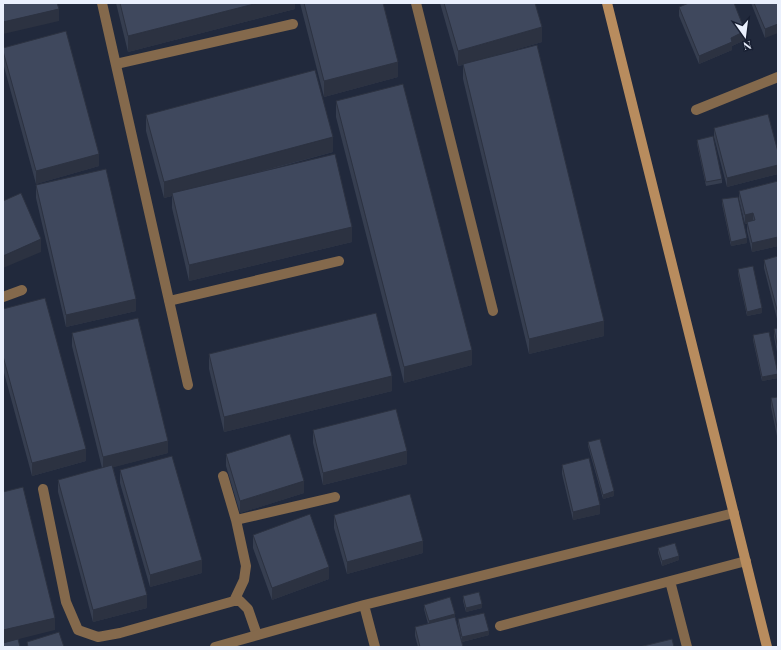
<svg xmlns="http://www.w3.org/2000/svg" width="781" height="650" font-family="'Playfair Display',serif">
	<rect width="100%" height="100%" fill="#21293c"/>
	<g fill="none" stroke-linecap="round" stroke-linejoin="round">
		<path stroke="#84694c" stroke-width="10" d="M223 476 236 520 246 566 244 580 234 601
			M43 489 66 602 78 630 98 637 120 633 234 601H240L248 609 257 635
			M236 520 335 497
			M670 581 687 647
			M500 626 746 561"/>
		<path stroke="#84694c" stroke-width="10" d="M102 3 188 385
			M416 3 493 311
			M116 64 293 24
			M696 110 778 77
			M3 297 22 290
			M169 301 339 261
			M364 605 375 647
			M215 647 364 605 734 513"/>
		<path stroke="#b88c5e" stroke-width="10" d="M607 3 767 647"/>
	</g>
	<path fill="#363e50" d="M116 3H295V9L128 52Z
		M300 3H383L398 77 324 97Z
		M440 3H535L542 42 497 55 604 336 529 354 463 79V65L458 66Z
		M751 3H778L765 38Z
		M679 7 745 40 732 46V50L699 64 679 16Z
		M3 48 99 166 36 184 3 63Z
		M336 101 472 365 404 383 336 117Z
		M146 115 333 152 268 170 352 242 189 281 172 208V196L164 198 146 131Z
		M714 128 778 152V174L727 187 714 137Z
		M697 140 722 179V183L706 186 697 144Z
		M778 181V246L752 252 747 231V224H745L739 200V191Z
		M36 185 136 311 66 327 36 198Z
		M722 199 747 243 731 246 722 204Z
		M778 256 777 319 764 268V260Z
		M738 269 762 313 747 316 738 274Z
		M3 309 86 461 32 476 3 369Z
		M778 328V357L774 337V329Z
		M72 333 168 453 113 467 147 608 93 622 58 492V480L102 468 72 346Z
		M753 335 778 378 762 381 753 340Z
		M209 354 392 391 224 432 209 369Z
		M778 397V441L771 407V398Z
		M313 430 407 464 323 485 313 443Z
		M588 442 614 496 603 499 588 446Z
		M226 454 304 493 240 513 226 466Z
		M562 465 600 514 573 520 562 474Z
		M120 470 202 573 150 587 120 483Z
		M334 515 423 553 347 574 334 528Z
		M253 535 329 579 272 600 253 548Z
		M658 548 679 560 662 566 658 553Z
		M463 596 482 608 466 612 463 601Z
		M424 605 455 617 463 647H418L415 636V627L428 624 424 609Z
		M458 619 489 635 462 642 458 624Z"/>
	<path fill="#2c3241" d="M258 3H295V9L128 52V36Z
		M59 9V21L3 34V22Z
		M778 24V33L765 38V29Z
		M542 27V42L458 66V51Z
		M745 31V40L732 46V50L699 64V56L731 38Z
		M398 62V77L324 97V81Z
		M333 137V152L172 195V193V196L164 198V182Z
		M99 154V166L36 184V171Z
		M778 165V174L727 187V178Z
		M753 213V222L745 224V215Z
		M352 227V242L189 281V265Z
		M778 237V246L752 252V243Z
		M747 238V243L731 246V242Z
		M41 239V252L3 268V256Z
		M136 299V311L66 327V315Z
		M762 308V313L747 316V312Z
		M777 310H778V319H777Z
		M604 321V336L529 354V339Z
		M472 350V365L404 383V367Z
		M778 374V378L762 381V377Z
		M392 376V391L224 432V417Z
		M168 441V453L103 470V457Z
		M86 449V461L32 476V463Z
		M407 451V464L323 485V473Z
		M304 481V493L240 513V501Z
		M614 491V496L603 499V495Z
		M600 505V514L573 520V512Z
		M423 541V553L347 574V562Z
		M679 556V560L662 566V561Z
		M202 560V573L150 587V575Z
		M329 567V579L272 600V588Z
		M147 595V608L93 622V610Z
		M482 604V608L466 612V608Z
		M455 614V618L429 625V621Z
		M55 618V630L3 643V630Z
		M489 631V635L462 642V637Z"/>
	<path fill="#3f485d" stroke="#2c3241" d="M3 3H57L59 9 3 22Z
		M120 3H258L128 36Z
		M304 3H383L398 62 324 81Z
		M444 3H535L542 27 458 51Z
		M689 3H734L745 31 731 38 732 42 699 56 679 7Z
		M754 3H778V24L765 29Z
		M66 31 99 154 36 171 3 51V48Z
		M537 45 604 321 529 339 463 64Z
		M315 70 333 137 164 182 146 115Z
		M403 84 472 350 404 367 336 101Z
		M768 114 778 152V165L727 178 714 128Z
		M713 136 722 179 706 182 697 140Z
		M335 154 352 227 189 265 172 193Z
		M106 169 136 299 66 315 36 185Z
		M778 181V237L752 243 747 222 755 220 753 213 745 215 739 191Z
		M21 193 41 239 3 256V201Z
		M738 197 747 238 731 242 722 199Z
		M778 256V310H777L764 260Z
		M753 266 762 308 747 312 738 269Z
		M45 298 86 449 32 463 3 356V309Z
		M376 313 392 376 224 417 209 354Z
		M138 318 168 441 103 457 72 333Z
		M778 328V349L774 329Z
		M769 332 778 374 762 377 753 335Z
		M778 397V432L771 398Z
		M396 409 407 451 323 473 313 430Z
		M290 434 304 481 240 501 226 454Z
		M600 439 614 491 603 495 588 442Z
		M172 456 202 560 150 575 120 470Z
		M589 458 600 505 573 512 562 465Z
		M112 465 147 595 93 610 58 480Z
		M23 487 55 618 3 630V492Z
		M410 494 423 541 347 562 334 515Z
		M310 514 329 567 272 588 253 535Z
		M675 543 679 556 662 561 658 548Z
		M479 592 482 604 466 608 463 596Z
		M450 597 455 614 429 621 424 605Z
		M484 613 489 631 462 637 458 619Z
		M455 617 463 647H420L415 627Z
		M59 632 64 647H28L27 642Z
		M18 639 20 647H4L3 643Z
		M672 639 674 647H639Z"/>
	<rect width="781" height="650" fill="none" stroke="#eaf0fd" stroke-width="8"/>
	<g transform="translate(745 36) rotate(166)" stroke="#181f32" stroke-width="3" paint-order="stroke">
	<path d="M0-3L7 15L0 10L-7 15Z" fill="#eaf0fd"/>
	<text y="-6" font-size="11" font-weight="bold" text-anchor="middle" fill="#eaf0fd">N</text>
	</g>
</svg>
